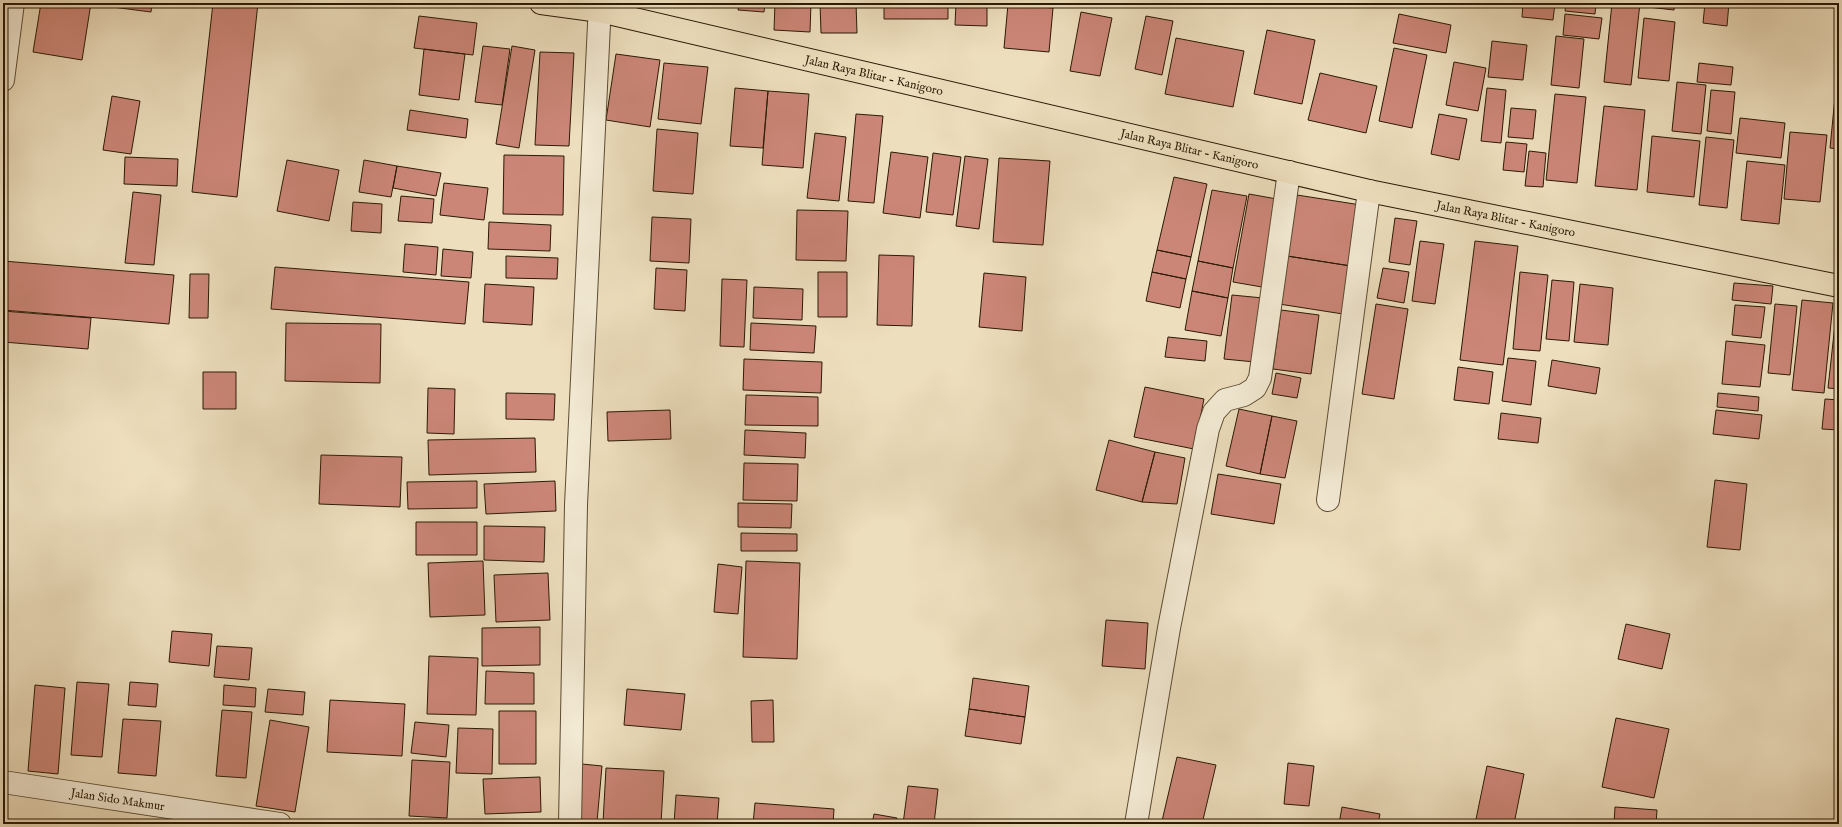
<svg xmlns="http://www.w3.org/2000/svg" width="1842" height="827" font-family="'IM FELL English',serif">
	<rect width="100%" height="100%" fill="#eddebd"/>
	<filter id="stains"><feTurbulence type="fractalNoise" baseFrequency=".005" numOctaves="4"/><feColorMatrix values="0 0 0 0 .2 0 0 0 0 .09 0 0 0 0 .02 0 0 0 .5 -.17"/></filter>
	<radialGradient id="worn" r=".72"><stop offset=".6" stop-color="#630" stop-opacity="0"/><stop offset="1" stop-color="#630" stop-opacity=".3"/></radialGradient>
	<path fill="#cc8678" stroke="#2a1a04" d="M41 3H91L82 60 33 52Z
		M98 3H152L151 12 97 5Z
		M213 3H258L237 197 192 192Z
		M739 3H765L764 12 738 10Z
		M775 3H811L810 32 774 30Z
		M820 3H856L857 33H821Z
		M884 3H948V19H884Z
		M956 3H987V26L955 25Z
		M1523 3H1555L1553 20 1522 17Z
		M1566 3H1596L1595 14 1565 11Z
		M1612 3H1640L1631 85 1604 82Z
		M1649 3H1675L1674 10 1648 7Z
		M1705 3H1729L1727 26 1703 23Z
		M1008 4 1053 8 1049 52 1004 48Z
		M1081 12 1112 18 1100 76 1070 71Z
		M1399 14 1451 25 1446 53 1393 43Z
		M1565 14 1602 18 1599 39 1563 35Z
		M419 16 477 23 473 55 414 48Z
		M1146 16 1173 21 1162 75 1135 69Z
		M1644 18 1675 22 1669 81 1638 78Z
		M1267 30 1315 40 1302 104 1254 94Z
		M1556 36 1584 39 1579 88 1551 85Z
		M1176 38 1244 51 1233 107 1165 94Z
		M1492 41 1527 45 1523 80 1488 77Z
		M483 46 510 49 502 105 475 102Z
		M512 46 535 50 519 148 496 144Z
		M1394 48 1427 55 1412 128 1379 121Z
		M424 49 465 54 459 100 419 95Z
		M540 52 574 53 569 146 535 145Z
		M616 54 660 60 650 127 606 120Z
		M1454 62 1486 68 1478 111 1446 105Z
		M664 63 708 67 701 124 658 119Z
		M1699 63 1733 67 1731 85 1697 82Z
		M1320 73 1377 86 1366 133 1308 120Z
		M1677 82 1706 85 1701 134 1672 131Z
		M1836 87 1839 88V149L1830 148Z
		M735 88 768 91 763 148 730 146Z
		M1487 88 1506 90 1501 143 1481 141Z
		M1711 90 1735 92 1731 134 1707 131Z
		M768 91 809 94 803 168 762 165Z
		M1555 94 1586 97 1577 183 1546 180Z
		M112 96 140 101 131 154 103 150Z
		M1604 106 1645 110 1637 190 1595 186Z
		M1511 108 1536 110 1533 139 1508 137Z
		M410 110 468 119 466 138 407 130Z
		M856 114 883 116 874 203 848 201Z
		M1439 114 1467 119 1459 160 1431 154Z
		M1740 118 1785 123 1781 158 1736 153Z
		M657 129 698 133 693 194 653 191Z
		M1790 132 1827 135 1820 202 1784 199Z
		M815 133 846 137 839 201 807 198Z
		M1652 136 1700 141 1694 197 1647 192Z
		M1706 137 1734 140 1727 208 1699 205Z
		M1506 142 1527 144 1524 172 1503 170Z
		M1529 151 1546 153 1543 187 1525 186Z
		M891 152 928 157 920 218 883 213Z
		M933 153 961 157 953 215 926 212Z
		M504 155 564 156 563 215 503 214Z
		M965 156 988 159 979 229 956 226Z
		M125 157 178 159 177 186 124 184Z
		M999 158 1050 161 1043 245 993 242Z
		M287 160 339 170 329 221 277 211Z
		M364 160 397 166 391 197 359 192Z
		M1747 161 1785 165 1779 224 1741 220Z
		M397 166 441 173 436 196 393 188Z
		M1174 177 1207 184 1191 257 1157 250Z
		M444 183 488 188 484 220 440 215Z
		M1212 190 1247 196 1233 268 1198 261Z
		M1839 191V233H1835Z
		M133 192 161 195 154 265 125 263Z
		M1249 194 1277 199 1262 287 1233 282Z
		M1297 195 1361 205 1351 266 1287 256Z
		M401 196 434 199 432 223 398 221Z
		M353 202 382 204 381 233 351 231Z
		M797 210 848 211 846 261 796 260Z
		M652 217 691 219 689 263 650 261Z
		M1395 218 1417 221 1410 265 1389 262Z
		M489 222 551 225 550 251 488 249Z
		M1420 241 1444 244 1435 304 1412 301Z
		M1475 241 1518 246 1503 365 1460 360Z
		M405 244 438 247 436 275 403 272Z
		M443 249 473 252 471 278 441 276Z
		M1157 250 1191 257 1186 279 1152 272Z
		M879 255 914 256 912 326 877 325Z
		M506 256 558 258 557 279 506 278Z
		M1287 256 1351 266 1343 314 1279 304Z
		M3 261 174 275 169 324 3 310Z
		M1198 261 1233 268 1228 298 1192 291Z
		M275 267 469 282 465 324 271 309Z
		M656 268 687 270 685 311 654 309Z
		M1383 268 1409 272 1404 303 1377 298Z
		M818 272H847V317H818Z
		M1152 272 1186 279 1180 308 1146 301Z
		M1520 272 1548 275 1540 351 1513 349Z
		M984 273 1026 277 1022 331 979 327Z
		M190 274H209L208 318H189Z
		M722 279 747 280 744 347 720 346Z
		M1552 280 1574 282 1569 341 1546 339Z
		M1734 283 1773 286 1771 304 1732 300Z
		M485 284 534 287 532 325 483 322Z
		M1580 284 1613 288 1608 345 1574 342Z
		M754 287 803 289 802 320 753 318Z
		M1192 291 1228 298 1221 336 1185 330Z
		M1232 295 1263 298 1255 362 1224 359Z
		M1802 300 1833 303 1824 393 1792 390Z
		M1376 304 1408 309 1394 399 1362 394Z
		M1775 304 1797 306 1790 375 1768 373Z
		M1735 305 1765 307 1761 338 1732 335Z
		M1281 310 1319 315 1311 374 1273 369Z
		M3 311 91 318 88 349 3 342Z
		M286 323 381 324 380 383 285 381Z
		M751 323 816 326 814 353 750 350Z
		M1835 324 1839 325V389L1828 388Z
		M1168 337 1207 341 1205 361 1165 357Z
		M1726 341 1765 345 1760 387 1722 384Z
		M1508 358 1536 361 1531 405 1502 401Z
		M744 359 822 362 821 393 743 390Z
		M1552 360 1600 368 1596 394 1548 386Z
		M1458 367 1493 372 1489 404 1454 400Z
		M203 372H236V409H203Z
		M1276 373 1301 378 1297 398 1272 394Z
		M1145 387 1204 399 1194 449 1134 437Z
		M428 388 455 389 454 434 427 433Z
		M506 393 555 394 554 420 506 419Z
		M1718 393 1759 397 1758 411 1717 407Z
		M746 395 818 397V426L745 425Z
		M1825 399 1839 400V430L1822 429Z
		M1239 409 1272 416 1260 474 1226 466Z
		M670 410 671 439 608 441 607 412Z
		M1716 410 1762 415 1759 439 1713 434Z
		M1501 413 1541 418 1538 443 1498 439Z
		M1272 416 1297 421 1285 478 1260 474Z
		M745 430 806 433 805 458 744 455Z
		M535 438 536 472 429 475 428 440Z
		M1109 440 1155 452 1142 502 1096 490Z
		M1155 452 1185 458 1177 504 1142 502Z
		M321 455 402 457 400 507 319 504Z
		M744 463 798 464 797 501 743 500Z
		M1218 474 1281 484 1274 524 1211 514Z
		M1715 480 1747 484 1740 550 1707 547Z
		M477 481V508L408 509 407 482Z
		M555 481 556 511 486 514 484 484Z
		M738 503 792 504 791 528 738 527Z
		M416 522H477V555H416Z
		M484 526 545 527 544 562 484 560Z
		M741 533 797 534V551H741Z
		M483 561 485 615 430 617 428 563Z
		M746 561 800 563 797 659 743 657Z
		M718 564 742 567 738 614 714 612Z
		M548 573 550 620 496 622 494 575Z
		M1106 620 1148 623 1145 669 1102 666Z
		M1626 624 1670 634 1662 669 1618 659Z
		M540 627V665L482 666V628Z
		M172 631 212 634 209 666 169 662Z
		M217 646 252 648 249 680 214 677Z
		M429 656 478 658 476 715 427 714Z
		M486 671 534 673V704H485Z
		M973 678 1029 686 1025 717 969 709Z
		M77 682 109 684 102 757 71 755Z
		M130 682 158 684 156 707 128 705Z
		M35 685 65 688 58 774 28 771Z
		M224 685 256 688 255 707 223 705Z
		M268 689 305 692 303 715 265 712Z
		M627 689 685 694 681 730 624 725Z
		M330 700 405 704 402 756 327 752Z
		M773 700 774 742H752L751 701Z
		M969 709 1025 717 1021 744 965 736Z
		M222 710 252 712 246 778 216 776Z
		M499 711H536V764H499Z
		M1616 718 1669 729 1654 798 1602 787Z
		M123 719 161 721 156 776 118 773Z
		M270 720 309 727 295 812 256 806Z
		M415 722 449 725 446 757 411 753Z
		M458 728 493 729 492 774 456 773Z
		M1177 757 1216 765 1202 824H1176L1162 821Z
		M412 760 450 762 447 818 409 816Z
		M1288 763 1314 766 1309 806 1284 804Z
		M582 764 602 766 597 822 576 820Z
		M1487 766 1524 774 1514 824H1475Z
		M606 768 664 771 661 824 603 823Z
		M540 777 541 812 485 814 483 779Z
		M908 786 938 789 934 824H903Z
		M676 795 719 798 717 824H674Z
		M755 803 834 809 833 824H753Z
		M1342 807 1380 814 1378 824H1339Z
		M1615 807 1657 810 1656 824H1614Z
		M874 814 897 818 896 824H872Z
		M3 819 46 822 45 824H3Z
		M495 820 525 824H495Z"/>
	<g fill="none" stroke-linecap="round" stroke-linejoin="round">
		<g stroke="#5b4b32" stroke-width="24">
			<g id="minor">
				<path d="M3 80 13 3"/>
				<path d="M1328 500 1369 191"/>
				<path id="s1" d="M3 782 280 824"/>
				<path d="M570 824 576 505 600 3"/>
				<path d="M1136 824 1169 628 1208 429 1214 412 1225 400 1244 395 1255 388 1260 378 1289 172"/>
			</g>
		</g>
		<g stroke="#2a1a04" stroke-width="24">
			<g id="major">
				<path id="s2" d="M541 3 600 11 1369 191 1839 286"/>
			</g>
		</g>
		<use href="#minor" stroke="#f3ead4" stroke-width="22"/>
		<use href="#major" stroke="#eddebd" stroke-width="22"/>
	</g>
	<g text-anchor="middle" dominant-baseline="central" stroke-width="3.5" stroke-linejoin="round" paint-order="stroke">
		<g font-size="12" fill="#2a1a04" stroke="#f3ead4">
			<text stroke="none"><textPath href="#s2" startOffset="341">Jalan Raya Blitar - Kanigoro</textPath></text>
			<text stroke="none"><textPath href="#s2" startOffset="665">Jalan Raya Blitar - Kanigoro</textPath></text>
			<text stroke="none"><textPath href="#s2" startOffset="989">Jalan Raya Blitar - Kanigoro</textPath></text>
			<text stroke="none"><textPath href="#s1" startOffset="116">Jalan Sido Makmur</textPath></text>
		</g>
	</g>
	<rect width="1842" height="827" fill="none" stroke="#eddebd" stroke-width="16"/>
	<rect x="4" y="4" width="1834" height="819" fill="none" stroke="#2a1a04" stroke-width="2"/>
	<rect x="8" y="8" width="1826" height="811" fill="none" stroke="#2a1a04"/>
	<rect width="100%" height="100%" filter="url(#stains)"/>
	<rect width="100%" height="100%" fill="url(#worn)"/>
</svg>
